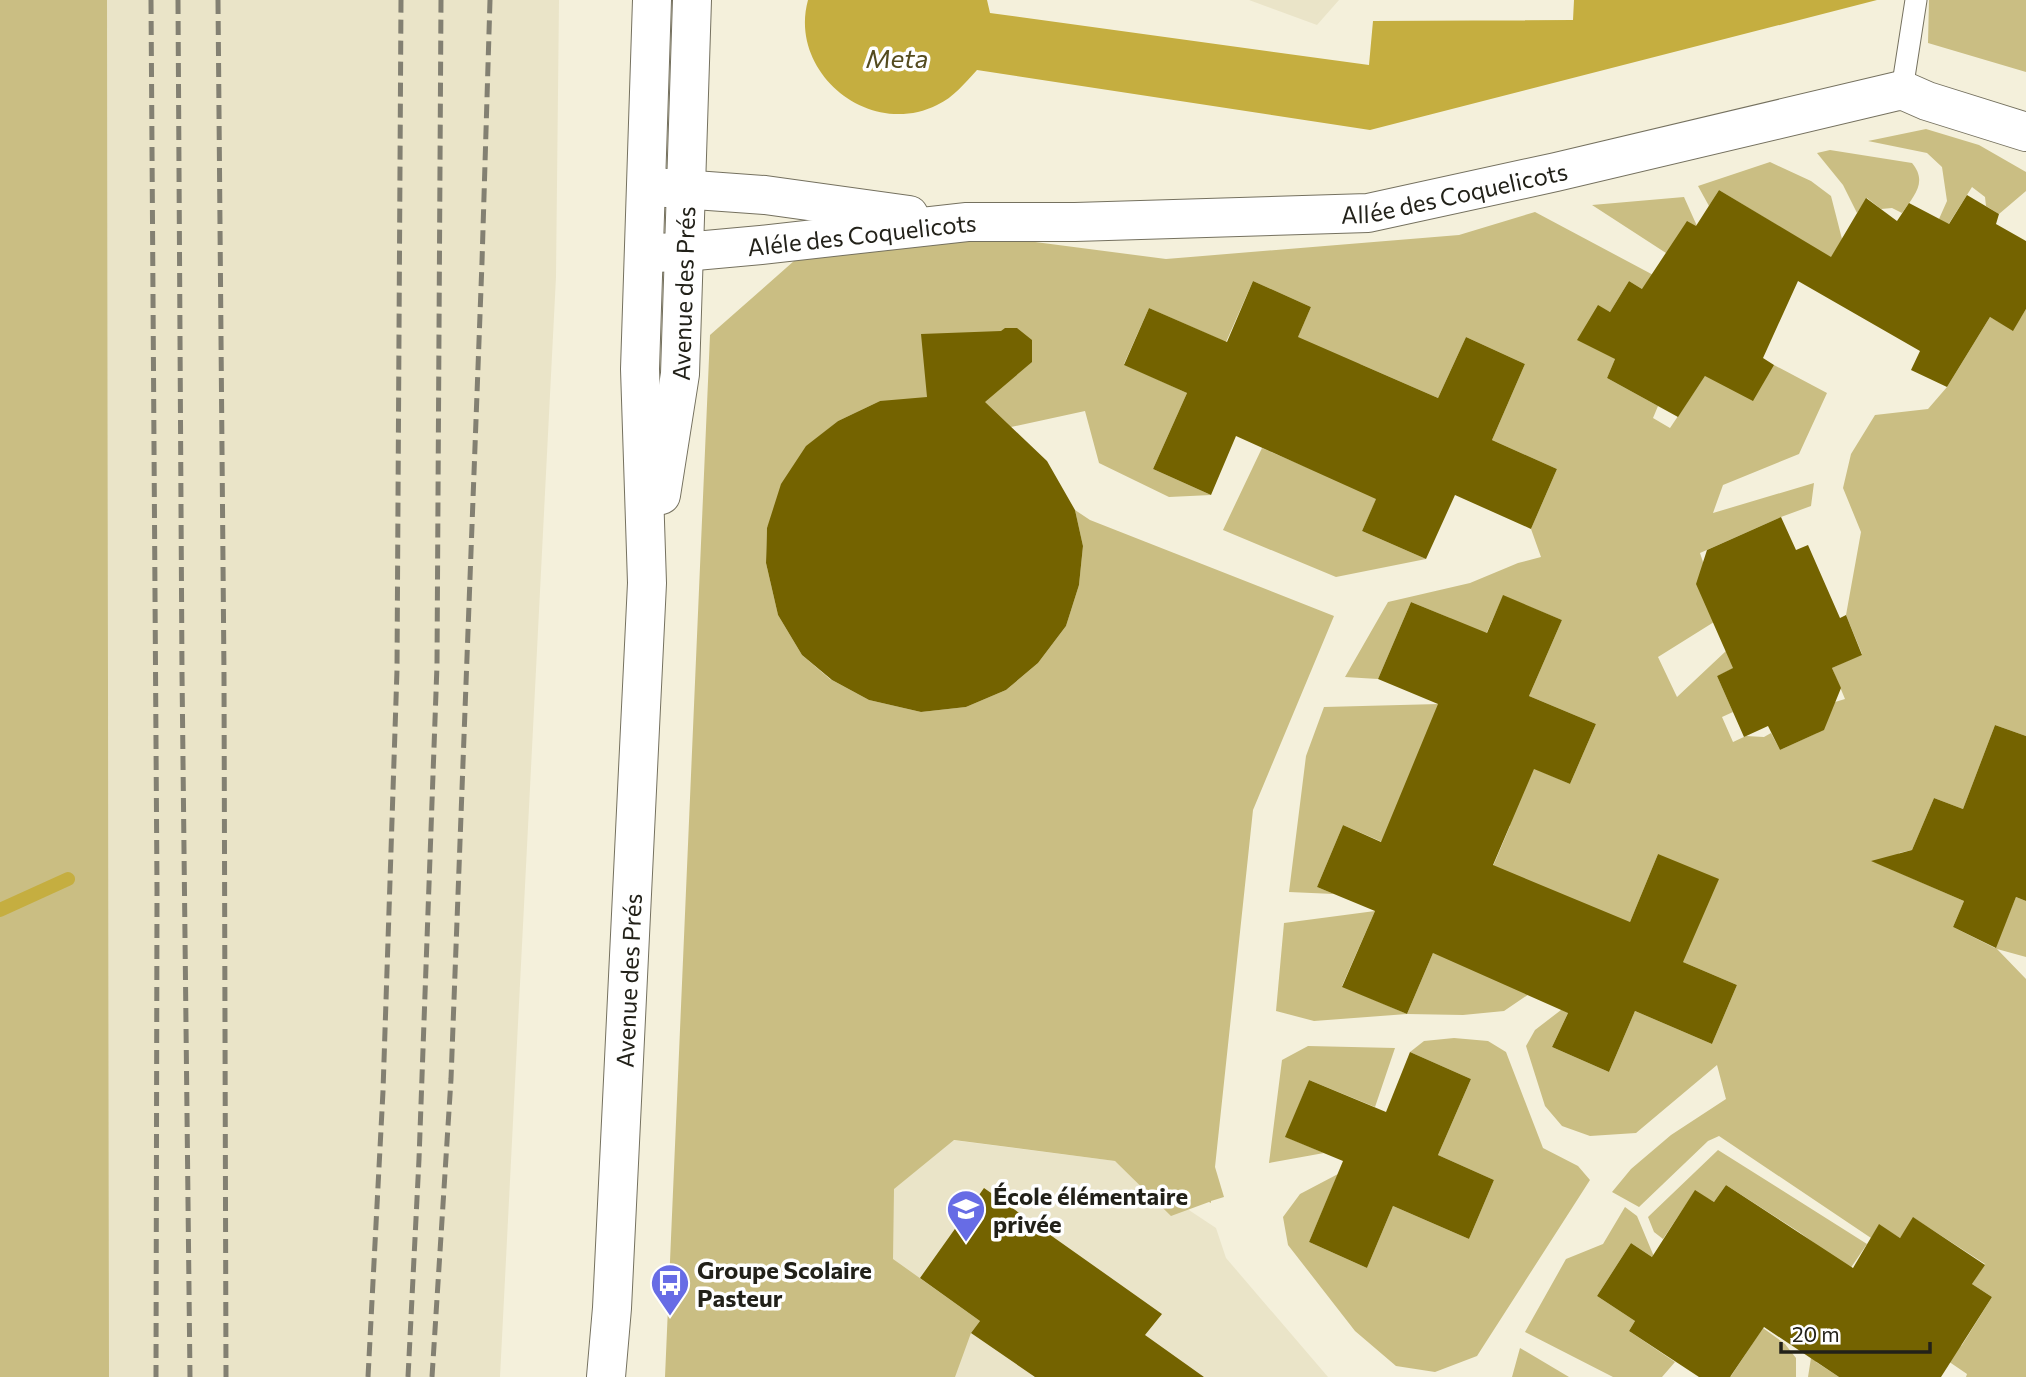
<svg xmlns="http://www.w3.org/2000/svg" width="2026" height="1377" font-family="Commissioner,sans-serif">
	<rect width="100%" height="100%" fill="#f4f0db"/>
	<path fill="#eae4c8" d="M107 0H559L556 277 500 1377H109Z
		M1249 0H1339L1317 25Z
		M897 1133 1115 1161 1216 1228 1226 1258 1328 1377H702Z"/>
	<path fill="#cabe83" d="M0 0H107L109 1377H0Z
		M1929 0H2026V72L1928 43Z
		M1926 129 1979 145 2026 172V191L1999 214 1986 206 1985 197 1972 187 1948 225 1939 219 1947 201 1942 167 1927 153 1868 141Z
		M1830 150 1912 163C1928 182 1914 196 1902 213L1892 208 1881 209 1867 198 1857 213 1843 185 1817 153Z
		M1770 162 1811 181 1831 196 1842 239 1831 258 1719 190 1709 206 1698 186Z
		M1684 197 1697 226 1666 253 1592 205Z
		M1535 212 1657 277 1647 292 1629 281 1610 312 1598 306 1615 359 1607 378 1658 406 1653 418 1670 428 1705 376 1774 365 1827 393 1799 454 1723 485 1713 513 1814 483 1811 506 1781 517 1700 553 1703 562 1714 622 1658 657 1677 697 1726 651 1734 668 1717 676 1733 712 1722 717 1733 742 1746 736 1764 737 1771 733 1780 750 1817 733 1835 702 1845 699 1832 668 1862 654 1846 615 1861 532 1843 488 1851 454 1875 415 1928 409 1947 387 1990 317 2013 330 2026 309V736L1995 725 1963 809 1934 798 1912 850 1899 853 1893 870 1964 901 1953 927 1995 948 2016 897 2026 901V957L1997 949 2026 979V1377H1966L1967 1374 1945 1359 1962 1345 1992 1297 1972 1284 1985 1264 1914 1218 1900 1238 1879 1225 1871 1238 1719 1136 1708 1141 1639 1207 1612 1192 1631 1169 1671 1135 1726 1099 1717 1065 1636 1133 1590 1136 1562 1126 1545 1106 1526 1046 1535 1030 1574 1000 1552 1047 1609 1072 1635 1011 1712 1044 1737 985 1683 962 1658 854 1630 922 1477 904 1510 826 1494 751 1570 784 1596 724 1529 696 1562 620 1503 596 1479 650 1450 618 1411 602 1378 679 1345 677 1388 602 1470 583 1518 563 1541 557 1531 529 1557 469 1492 440 1525 364 1466 337 1438 398 1360 364 1340 409 1278 382 1311 307 1253 281 1226 342 1149 308 1124 364 1187 393 1153 469 1211 495 1169 497 1099 463 1085 411 1011 427 880 401 838 421 806 447 767 528 766 563 778 615 802 655 830 679 869 700 921 712 966 707 1006 690 1038 663 1066 626 1079 585 1083 546 1075 510 1090 520 1334 616 1253 810 1215 1167 1224 1197 1211 1201V1203L1209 1202 1171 1216 1115 1161 954 1140 894 1189 893 1259 980 1321 971 1333 955 1377H665L710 335 803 253 996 237 1166 259 1459 235Z
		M1262 448 1313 470 1398 450 1362 531 1426 559 1336 577 1223 530Z
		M1439 704 1419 858 1343 825 1317 887 1334 894 1289 892 1306 756 1324 707Z
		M1375 911 1342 986 1407 1014 1433 953 1569 967 1504 1011 1463 1015 1407 1014 1314 1021 1276 1011 1284 923Z
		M1454 1038 1488 1041 1506 1052 1543 1148 1578 1166 1590 1180 1477 1356 1435 1372 1396 1366 1355 1331 1288 1245 1283 1217 1300 1194 1338 1174 1309 1242 1367 1268 1393 1206 1469 1239 1494 1180 1438 1155 1471 1079 1410 1052 1424 1041Z
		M1308 1046 1395 1048 1375 1107 1309 1080 1286 1137 1324 1153 1269 1163 1282 1060Z
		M1718 1150 1867 1244 1850 1269 1799 1232 1726 1185 1714 1202 1695 1191 1663 1239 1654 1232 1648 1217Z
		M1625 1207 1637 1216 1655 1259 1631 1243 1597 1296 1635 1321 1629 1331 1675 1362 1662 1377H1613L1525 1332 1566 1259 1603 1244Z
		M1763 1328 1785 1344 1796 1358V1377H1705L1731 1376Z
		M1520 1348 1569 1377H1512Z
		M1823 1351 1816 1362 1839 1377H1808L1811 1358Z"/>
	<path fill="#c5ae40" d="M808 0H987L990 13 1369 65 1373 21 1573 20 1574 0H1877L1370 130 977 70C964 84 954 97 937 105 869 139 788 72 808 0Z"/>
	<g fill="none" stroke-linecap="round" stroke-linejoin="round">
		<path stroke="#c5ae40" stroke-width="14" d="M0 910 68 879"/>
	</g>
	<path fill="#746300" d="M1719 190 1831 257 1866 198 1897 221 1909 203 1949 224 1967 195 1999 214 1996 224 2026 241V309L2013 331 1990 317 1947 387 1911 370 1920 351 1798 281 1763 358 1774 365 1753 401 1705 376 1678 417 1607 378 1615 359 1577 340 1598 305 1610 312 1629 281 1642 289 1687 221 1696 226Z
		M1253 281 1311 307 1298 337 1438 398 1466 337 1525 364 1492 440 1557 469 1531 529 1455 495 1426 559 1362 531 1376 499 1236 436 1211 495 1153 469 1187 393 1124 365 1149 308 1227 342Z
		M1005 328H1017L1032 340V362L985 402 1047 461 1075 510 1083 546 1079 585 1066 626 1038 663 1006 690 966 707 921 712 869 700 832 680 802 655 778 615 766 563 767 528 781 484 806 446 838 421 880 401 927 397 921 334 1001 331Z
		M1781 517 1796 550 1808 545 1840 618 1846 615 1862 655 1832 668 1841 688 1824 730 1780 750 1768 726 1744 737 1717 676 1733 668 1696 584 1707 550Z
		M1503 595 1562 620 1529 696 1596 724 1570 784 1534 769 1493 865 1630 922 1658 854 1719 879 1683 962 1737 985 1712 1044 1635 1011 1609 1072 1552 1047 1568 1013 1433 953 1407 1014 1342 987 1375 911 1317 887 1343 825 1381 842 1438 704 1378 679 1411 602 1487 633Z
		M1995 725 2026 736V901L2016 897 1996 948 1953 927 1964 901 1871 861 1912 850 1934 798 1963 809Z
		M1410 1052 1471 1079 1438 1155 1494 1180 1469 1239 1393 1206 1367 1268 1309 1242 1343 1161 1285 1137 1309 1080 1386 1112Z
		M1726 1185 1853 1268 1879 1224 1900 1238 1913 1217 1985 1265 1972 1284 1992 1297 1941 1377H1839L1764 1327 1730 1377H1699L1629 1331 1635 1321 1597 1296 1631 1243 1652 1257 1695 1190 1714 1202Z
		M984 1188 1162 1314 1145 1335 1204 1377H1035L971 1333 980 1321 920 1278Z"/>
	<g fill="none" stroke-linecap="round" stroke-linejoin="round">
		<g stroke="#75715f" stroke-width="23">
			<path id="service" d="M1902 90 1916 0"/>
		</g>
		<g stroke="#75715f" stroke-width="40">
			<g id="minor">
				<path d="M653 187 765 195 909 215"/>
				<path id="s1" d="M651 253 684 252 761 245 967 222H1075L1368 213 1556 172 1902 90 1927 101 2026 132"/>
			</g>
		</g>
		<g stroke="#75715f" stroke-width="40">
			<g id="secondary">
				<path id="s2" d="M661 495 680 374 692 0"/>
				<path id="s3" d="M606 1377 612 1308 647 583 640 369 652 0"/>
			</g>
		</g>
		<use href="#service" stroke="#fff" stroke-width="21"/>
		<use href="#minor" stroke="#fff" stroke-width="38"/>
		<use href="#secondary" stroke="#fff" stroke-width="38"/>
		<path stroke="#838072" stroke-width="5" stroke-dasharray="14 7" stroke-linecap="butt" d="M151 0 157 890 156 1377
			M178 0 182 673 190 1377
			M218 0 224 675 226 1377
			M368 1377 383 1091 397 670 401 0
			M408 1377 419 1159 437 665 441 0
			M432 1377 451 1079 482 262 490 0"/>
	</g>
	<defs>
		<g id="school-pin" transform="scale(2.0125)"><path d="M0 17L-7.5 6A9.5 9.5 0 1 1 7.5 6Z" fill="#676ce5" stroke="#fff"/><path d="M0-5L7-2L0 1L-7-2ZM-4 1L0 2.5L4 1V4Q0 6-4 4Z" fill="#fff"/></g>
		<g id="bus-pin" transform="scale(2.0125)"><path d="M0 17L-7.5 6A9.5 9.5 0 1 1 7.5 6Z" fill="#676ce5" stroke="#fff"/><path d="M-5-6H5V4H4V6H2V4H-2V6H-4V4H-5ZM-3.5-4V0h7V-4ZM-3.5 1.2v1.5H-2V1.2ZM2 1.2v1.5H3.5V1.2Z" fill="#fff"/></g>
	</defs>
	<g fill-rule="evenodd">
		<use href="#school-pin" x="966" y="1209"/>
		<use href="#bus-pin" x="670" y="1283"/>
	</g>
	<g text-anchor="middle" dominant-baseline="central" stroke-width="7" stroke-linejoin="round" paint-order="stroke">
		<g font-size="24" fill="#222119" stroke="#fff">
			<text stroke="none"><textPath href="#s1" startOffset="807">Allée des Coquelicots</textPath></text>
			<text stroke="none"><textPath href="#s1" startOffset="212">Aléle des Coquelicots</textPath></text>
			<text stroke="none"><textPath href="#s2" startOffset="203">Avenue des Prés</textPath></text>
			<text stroke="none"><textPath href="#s3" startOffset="397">Avenue des Prés</textPath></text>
		</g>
		<g font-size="24" font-weight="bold" fill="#222119" stroke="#fff" text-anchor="start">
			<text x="993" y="1195">École élémentaire<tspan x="993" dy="28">privée</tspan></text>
			<text x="697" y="1269">Groupe Scolaire<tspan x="697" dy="28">Pasteur</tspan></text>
		</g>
		<g font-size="26" font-style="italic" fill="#544b1f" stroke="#fff">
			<text x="897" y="57">Meta</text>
		</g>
	</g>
	<path d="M1781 1342v10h149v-10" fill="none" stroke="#222119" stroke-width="3.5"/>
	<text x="1792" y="1342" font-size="21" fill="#222119" stroke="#ffffff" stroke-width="5" paint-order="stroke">20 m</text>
</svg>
